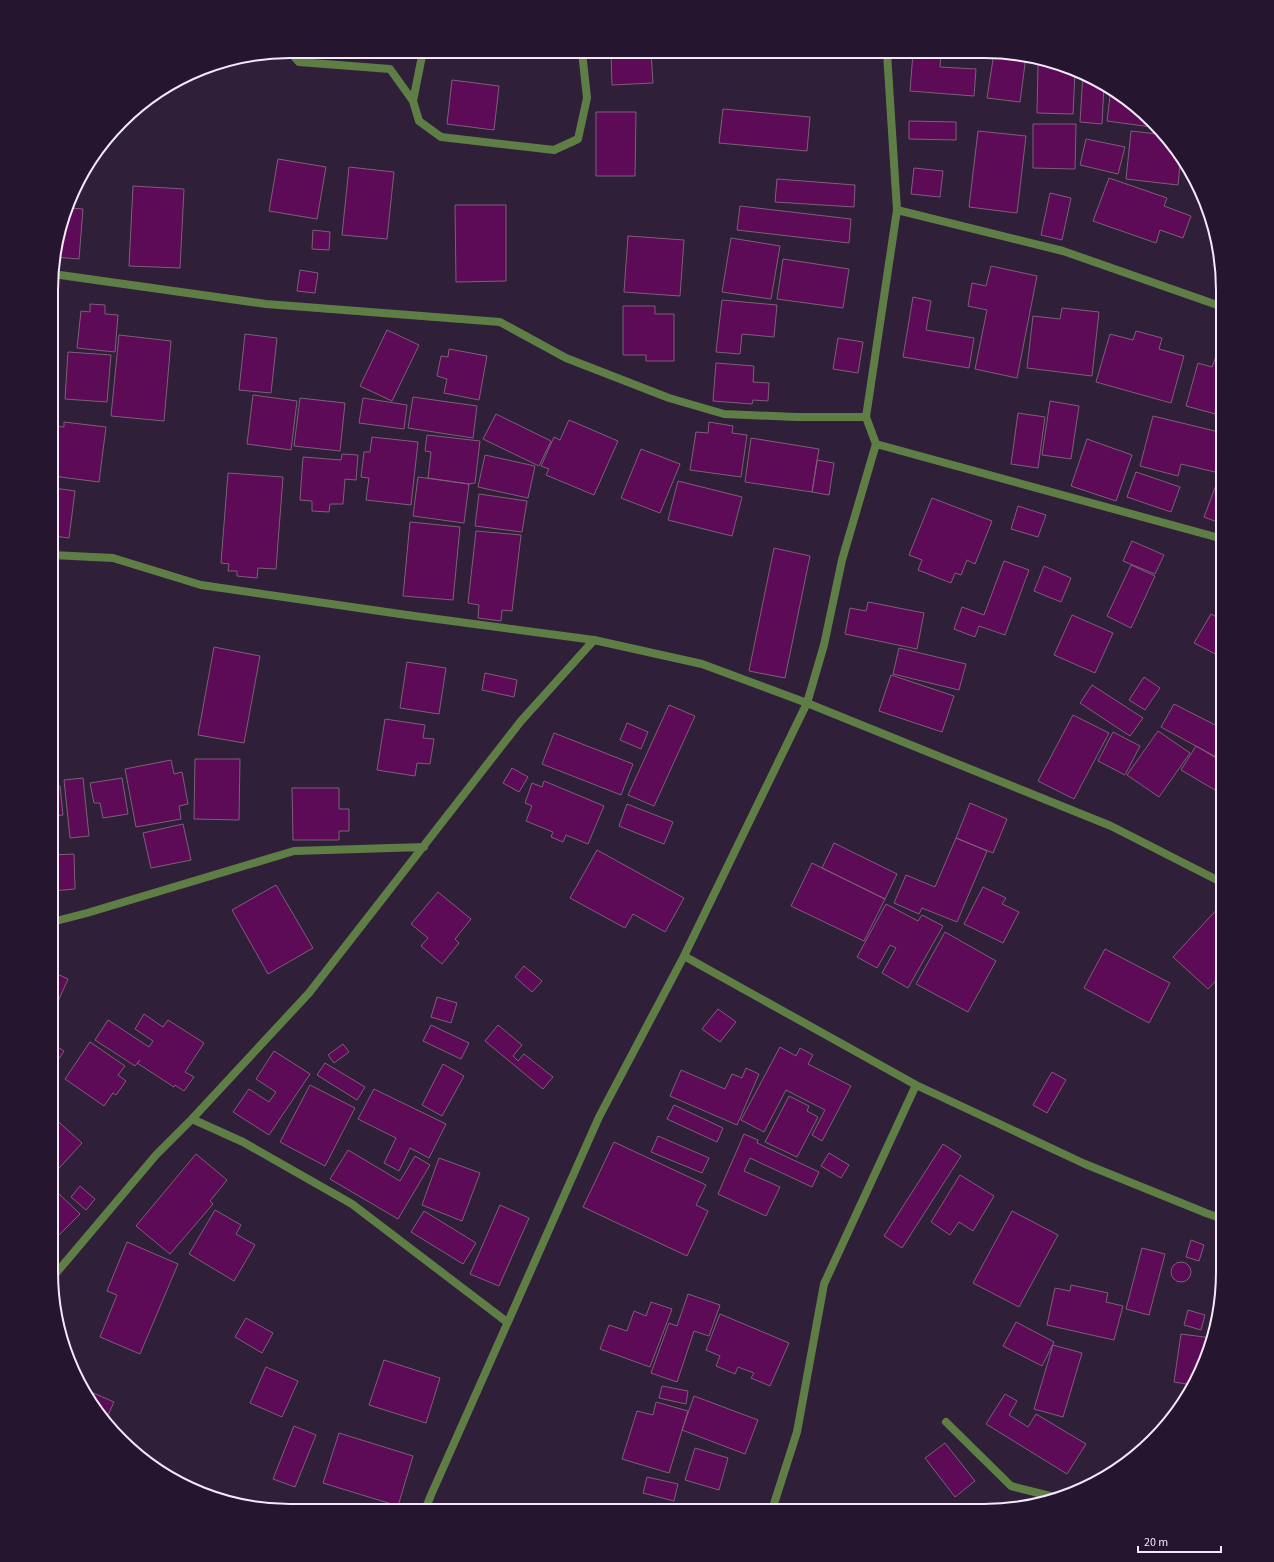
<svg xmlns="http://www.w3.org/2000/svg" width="1274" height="1562" font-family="'Source Sans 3',sans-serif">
	<rect width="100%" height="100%" fill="#2f1f39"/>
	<path fill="#5d0b57" stroke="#7c5f77" d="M297 51H348V52L297 53Z
		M611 52H651L653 83 612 85Z
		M913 53H941L940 67 976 69 974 96 910 91Z
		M994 53H1016L1026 56 1020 102 987 98Z
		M1038 64 1061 65 1064 66 1063 71 1075 72 1073 114 1037 113Z
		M1083 73 1104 85 1102 124 1080 122Z
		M452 80 499 86 494 130 447 124Z
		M1111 88 1117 91 1159 128 1107 121Z
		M723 109 810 117 807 151 719 143Z
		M596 112H636L635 176H596Z
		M909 121 956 122V140L909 139Z
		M1033 124H1076L1075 169 1033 168Z
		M978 131 1026 136 1017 213 969 207Z
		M1131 131 1166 135 1181 156 1178 185 1126 179Z
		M1086 139 1125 147 1118 174 1080 165Z
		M278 159 326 167 317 219 269 211Z
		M349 167 394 172 387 239 342 235Z
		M914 168 943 171 940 197 911 194Z
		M1109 178 1167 198 1164 206 1191 216 1183 238 1160 230 1156 243 1093 221Z
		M777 179 855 185 854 207 775 202Z
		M1197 185 1204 201 1197 200Z
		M133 186 184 189 180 268 129 266Z
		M1050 193 1071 198 1062 240 1041 235Z
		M455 205H506V281L456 282Z
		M740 206 851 219 849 243 737 230Z
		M70 208 83 209 79 259 54 257Z
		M313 230 330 232 329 250 312 249Z
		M628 236 684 240 680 296 624 292Z
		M731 238 780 246 771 299 722 292Z
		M783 259 849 269 843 308 777 299Z
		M991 266 1037 276 1017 378 975 369 987 310 968 306 972 283 986 286Z
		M300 270 318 273 315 293 297 291Z
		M913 297 931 301 926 330 974 338 969 368 903 357Z
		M722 300 777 305 774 337 742 334 740 354 716 352Z
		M90 304 105 305V314L118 315 115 352 77 348 81 311 90 312Z
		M623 306H655V314H674V361H646V355H623Z
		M1062 308 1099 312 1092 376 1027 368 1033 316 1060 319Z
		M387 330 419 345 392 401 360 386Z
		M1136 331 1162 338 1159 349 1184 356 1171 403 1096 382 1110 334 1133 340Z
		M245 334 277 338 271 393 239 390Z
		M119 335 171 341 164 421 111 416Z
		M838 338 863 342 858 373 833 369Z
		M449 349 487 356 479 400 444 393 447 379 437 376 441 356 448 357Z
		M68 352 111 355 107 402 65 399Z
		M1216 356 1223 358V416L1186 406 1198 363 1212 367Z
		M716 363 754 366 753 382 769 383 768 401 753 400 752 404 713 401Z
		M253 395 297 401 291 450 247 444Z
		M413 397 477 406 473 438 408 428Z
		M300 398 345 403 340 451 294 446Z
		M363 398 407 405 404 429 359 423Z
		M1050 401 1079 406 1071 459 1042 455Z
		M1018 413 1045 417 1038 468 1011 464Z
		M496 414 551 441 539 466 483 439Z
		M1153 416 1223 433V440L1215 472 1181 464 1178 476 1140 466Z
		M569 420 618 441 594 495 546 475 549 469 541 466 554 437 560 440Z
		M64 422 106 427 99 482 53 476V426L64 427Z
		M709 422 733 426 732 433 747 435 741 477 690 470 696 432 708 433Z
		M427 435 480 441 475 483 469 484 428 478 431 452 425 451Z
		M372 437 418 442 411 505 366 500 369 478 361 477 364 452H370Z
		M751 438 819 449 812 492 745 482Z
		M1087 439 1132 455 1116 501 1071 486Z
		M641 449 680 464 660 513 621 498Z
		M342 454 358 455 356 480 345 479 343 504H330L329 512 312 511V501L300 500 303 457 341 460Z
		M485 455 535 466 528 498 478 487Z
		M817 460 834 463 829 495 812 492Z
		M1136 472 1180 487 1171 512 1127 497Z
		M228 473 283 477 276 569 258 568 257 578 237 576V571H228L229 564 221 563Z
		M418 477 469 484 464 523 413 516Z
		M1219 477 1223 479V524L1204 517Z
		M678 481 742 497 732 536 668 520Z
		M53 488 75 491 69 538 53 536Z
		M479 494 527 501 522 532 475 526Z
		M932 498 992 521 975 564 967 560 961 575 955 573 951 583 918 570 922 560 909 555Z
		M1018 506 1046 515 1038 537 1011 529Z
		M410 522 460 527 453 600 403 596Z
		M476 531 521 535 512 611 502 610 501 621 478 618 479 605 468 603Z
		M1132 541 1164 555 1155 574 1123 561Z
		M774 548 810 556 785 678 749 671Z
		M1004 561 1029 570 1005 635 979 626 975 637 954 629 962 607 984 615Z
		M1131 565 1155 576 1131 628 1107 616Z
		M1044 566 1071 578 1061 602 1034 591Z
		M868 602 924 613 917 649 845 634 850 608 866 611Z
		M1211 614 1223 620V658L1194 643Z
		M1072 615 1113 633 1095 673 1054 655Z
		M214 647 260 656 244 743 198 735Z
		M899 648 966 664 959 690 893 674Z
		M407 662 446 668 439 714 400 708Z
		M485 673 517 680 514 697 482 690Z
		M891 675 954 696 942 732 879 711Z
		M1144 677 1160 688 1145 710 1129 700Z
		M1092 685 1143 718 1130 736 1080 703Z
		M1174 704 1223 729V750L1218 758 1161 727Z
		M669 705 695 716 654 806 628 795Z
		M1073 715 1109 733 1074 799 1038 781Z
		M385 719 425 725 423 738 434 739 430 764 417 763 415 776 377 770Z
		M627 723 648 732 641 749 620 740Z
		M1158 731 1190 753 1159 797 1127 775Z
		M1113 732 1140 746 1125 775 1098 761Z
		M554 733 633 764 621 795 542 764Z
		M1196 746 1223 762V789L1220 793 1181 770Z
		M195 759H240L239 820 194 819Z
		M171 760 174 774 182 772 188 804 179 806 181 819 136 827 125 769Z
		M512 768 528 777 519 792 503 783Z
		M83 778 89 836 70 838 64 780Z
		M122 778 128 814 103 818 100 803H94L90 783Z
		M544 781 604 806 588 844 566 835 563 842 551 837 553 832 526 821 532 806 525 803 532 783 542 787Z
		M60 786 63 815 52 816V787Z
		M292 788H339V809H349V831H339V840H293Z
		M970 803 1007 819 993 853 956 838Z
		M627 804 673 822 664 844 619 826Z
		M183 824 191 860 151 868 143 833Z
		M956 838 987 851 957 922 922 908 919 914 894 903 906 875 935 887Z
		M834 843 897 874 885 899 822 868Z
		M597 850 684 898 665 932 633 914 625 928 570 898Z
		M74 854 75 889 52 891V855Z
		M812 863 885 899 864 941 791 906Z
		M276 885 313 948 268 974 232 910Z
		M983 887 1006 898 1002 904 1019 912 1003 943 964 924Z
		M438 892 471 919 455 939 459 943 442 964 421 946 428 938 411 924Z
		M886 904 918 921 922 915 943 926 908 988 882 973 896 948 890 945 877 968 857 957Z
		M1220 906 1223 909V973L1208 989 1173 957Z
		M945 932 996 961 968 1012 916 984Z
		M1105 949 1170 983 1149 1023 1084 988Z
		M52 960 58 963 53 972 68 979 52 1015Z
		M524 966 542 981 532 992 515 977Z
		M437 997 457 1003 451 1023 431 1017Z
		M718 1009 736 1022 720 1042 702 1029Z
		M144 1014 163 1027 168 1020 204 1043 185 1072 194 1077 184 1091 175 1085 174 1087 137 1063 140 1060 135 1066 95 1040 108 1020 149 1047 153 1041 135 1029Z
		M431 1025 469 1043 461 1059 423 1041Z
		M498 1025 522 1045 513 1056 518 1061 524 1054 553 1077 543 1089 485 1041Z
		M90 1042 125 1066 118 1075 126 1081 116 1095 113 1093 104 1106 65 1079Z
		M51 1043 64 1051 51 1071Z
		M343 1044 349 1052 334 1063 328 1055Z
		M780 1047 796 1056 800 1048 813 1055 808 1064 851 1086 822 1141 812 1135 825 1110 786 1090 764 1132 741 1120Z
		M274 1051 310 1074 269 1135 233 1112 249 1089 269 1102 276 1092 256 1079Z
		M325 1063 365 1087 357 1100 317 1075Z
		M443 1064 464 1076 442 1116 422 1105Z
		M746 1068 759 1074 737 1125 670 1096 681 1070 725 1089 732 1074 742 1078Z
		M1052 1072 1066 1080 1047 1113 1033 1105Z
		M310 1085 355 1108 325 1166 280 1142Z
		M374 1089 446 1124 429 1158 410 1148 399 1171 384 1163 396 1138 358 1119Z
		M789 1096 809 1106 807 1111 818 1117 797 1157 765 1142Z
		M674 1105 723 1128 717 1142 667 1119Z
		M51 1115 82 1143 51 1177Z
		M744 1134 758 1140 757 1143 819 1172 812 1187 750 1158 744 1171 780 1187 766 1216 718 1194Z
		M658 1136 709 1158 702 1173 651 1152Z
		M614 1142 706 1185 696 1205 708 1211 687 1256 583 1207Z
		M943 1144 961 1156 902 1248 884 1236Z
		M348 1150 400 1181 415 1156 430 1165 398 1219 330 1179Z
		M829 1153 849 1165 841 1178 821 1166Z
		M196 1154 227 1180 210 1201 213 1204 170 1254 136 1226Z
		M439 1158 480 1173 462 1221 422 1205Z
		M960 1175 994 1196 973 1231 959 1222 950 1235 931 1222Z
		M80 1186 95 1199 86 1210 71 1197Z
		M56 1191 80 1214 55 1239 51 1235V1196Z
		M500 1205 529 1218 499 1286 470 1274Z
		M215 1210 241 1225 236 1234 255 1245 234 1281 189 1254Z
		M424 1211 476 1243 463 1264 411 1232Z
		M1012 1211 1058 1235 1019 1307 973 1283Z
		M1191 1240 1204 1245 1199 1261 1186 1257Z
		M127 1242 178 1264 140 1354 100 1337 117 1295 107 1291Z
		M1142 1248 1165 1254 1149 1315 1126 1309Z
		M1171 1272a10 10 0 1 1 20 0a10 10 0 1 1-20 0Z
		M1071 1285 1108 1293 1106 1302 1123 1306 1114 1340 1047 1325 1055 1288 1070 1291Z
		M688 1294 720 1305 709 1336 694 1331 677 1382 651 1373 669 1323 677 1326Z
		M651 1302 672 1309 650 1367 600 1349 609 1325 627 1331 634 1311 646 1316Z
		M1188 1310 1205 1315 1201 1330 1184 1325Z
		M720 1314 789 1343 770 1386 751 1378 754 1373 738 1367 735 1374 716 1366 720 1356 706 1350Z
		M246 1318 273 1333 262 1353 235 1337Z
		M1016 1322 1054 1342 1042 1366 1003 1346Z
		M1181 1334 1212 1338 1210 1349 1193 1385 1174 1382Z
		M1053 1345 1082 1353 1063 1417 1034 1409Z
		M384 1360 440 1378 426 1423 369 1405Z
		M266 1367 298 1381 282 1417 250 1403Z
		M662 1386 688 1391 686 1404 659 1398Z
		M82 1388 114 1402 105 1422 83 1391Z
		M1005 1394 1017 1401 1009 1415 1028 1427 1036 1414 1086 1444 1067 1474 986 1424Z
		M694 1396 758 1420 745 1454 682 1430Z
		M656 1402 688 1411 669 1473 622 1459 637 1411 653 1415Z
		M294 1426 316 1435 295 1487 273 1479Z
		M339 1433 413 1456 398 1506 323 1483Z
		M945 1443 975 1481 955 1497 925 1458Z
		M695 1448 728 1458 719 1490 685 1480Z
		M647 1477 678 1484 674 1501 643 1493Z"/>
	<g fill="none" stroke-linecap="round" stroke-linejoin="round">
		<path stroke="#5f7e45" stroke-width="8" d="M289 51 299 62 390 69 413 101
			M423 51 413 101 419 121 441 137 554 150 578 139 587 98 582 52
			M897 210 1063 251 1223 307
			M53 274 266 304 500 322 566 358 669 398 724 414 796 417H866
			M876 444 1223 539
			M52 555 113 558 201 585 407 615 594 640 702 664 807 703 1111 826 1223 883
			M52 922 87 913 294 851 424 847
			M684 956 916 1085 1085 1164 1206 1213 1223 1219
			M192 1119 243 1142 352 1204 507 1322
			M52 1278 156 1155 192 1119 309 993 521 721 594 640
			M946 1422 1011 1486 1058 1498
			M425 1510 431 1495 599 1117 684 956 807 703 824 645 842 560 876 444 866 417 897 210 887 53
			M772 1510 797 1432 824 1284 916 1085"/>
	</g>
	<path d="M0 0H1274V1562H0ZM290 58H984A232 232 0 0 1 1216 290V1272A232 232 0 0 1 984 1504H290A232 232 0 0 1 58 1272V290A232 232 0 0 1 290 58Z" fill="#25152f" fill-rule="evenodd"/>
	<path fill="none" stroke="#f3e9fa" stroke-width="2" d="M290 58H984A232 232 0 0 1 1216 290V1272A232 232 0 0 1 984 1504H290A232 232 0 0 1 58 1272V290A232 232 0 0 1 290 58Z"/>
	<path d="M1138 1546v6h83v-6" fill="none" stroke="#f3e9fa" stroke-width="2"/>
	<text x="1144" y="1546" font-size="12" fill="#f3e9fa" stroke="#25152f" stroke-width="3" paint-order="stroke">20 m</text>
</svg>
